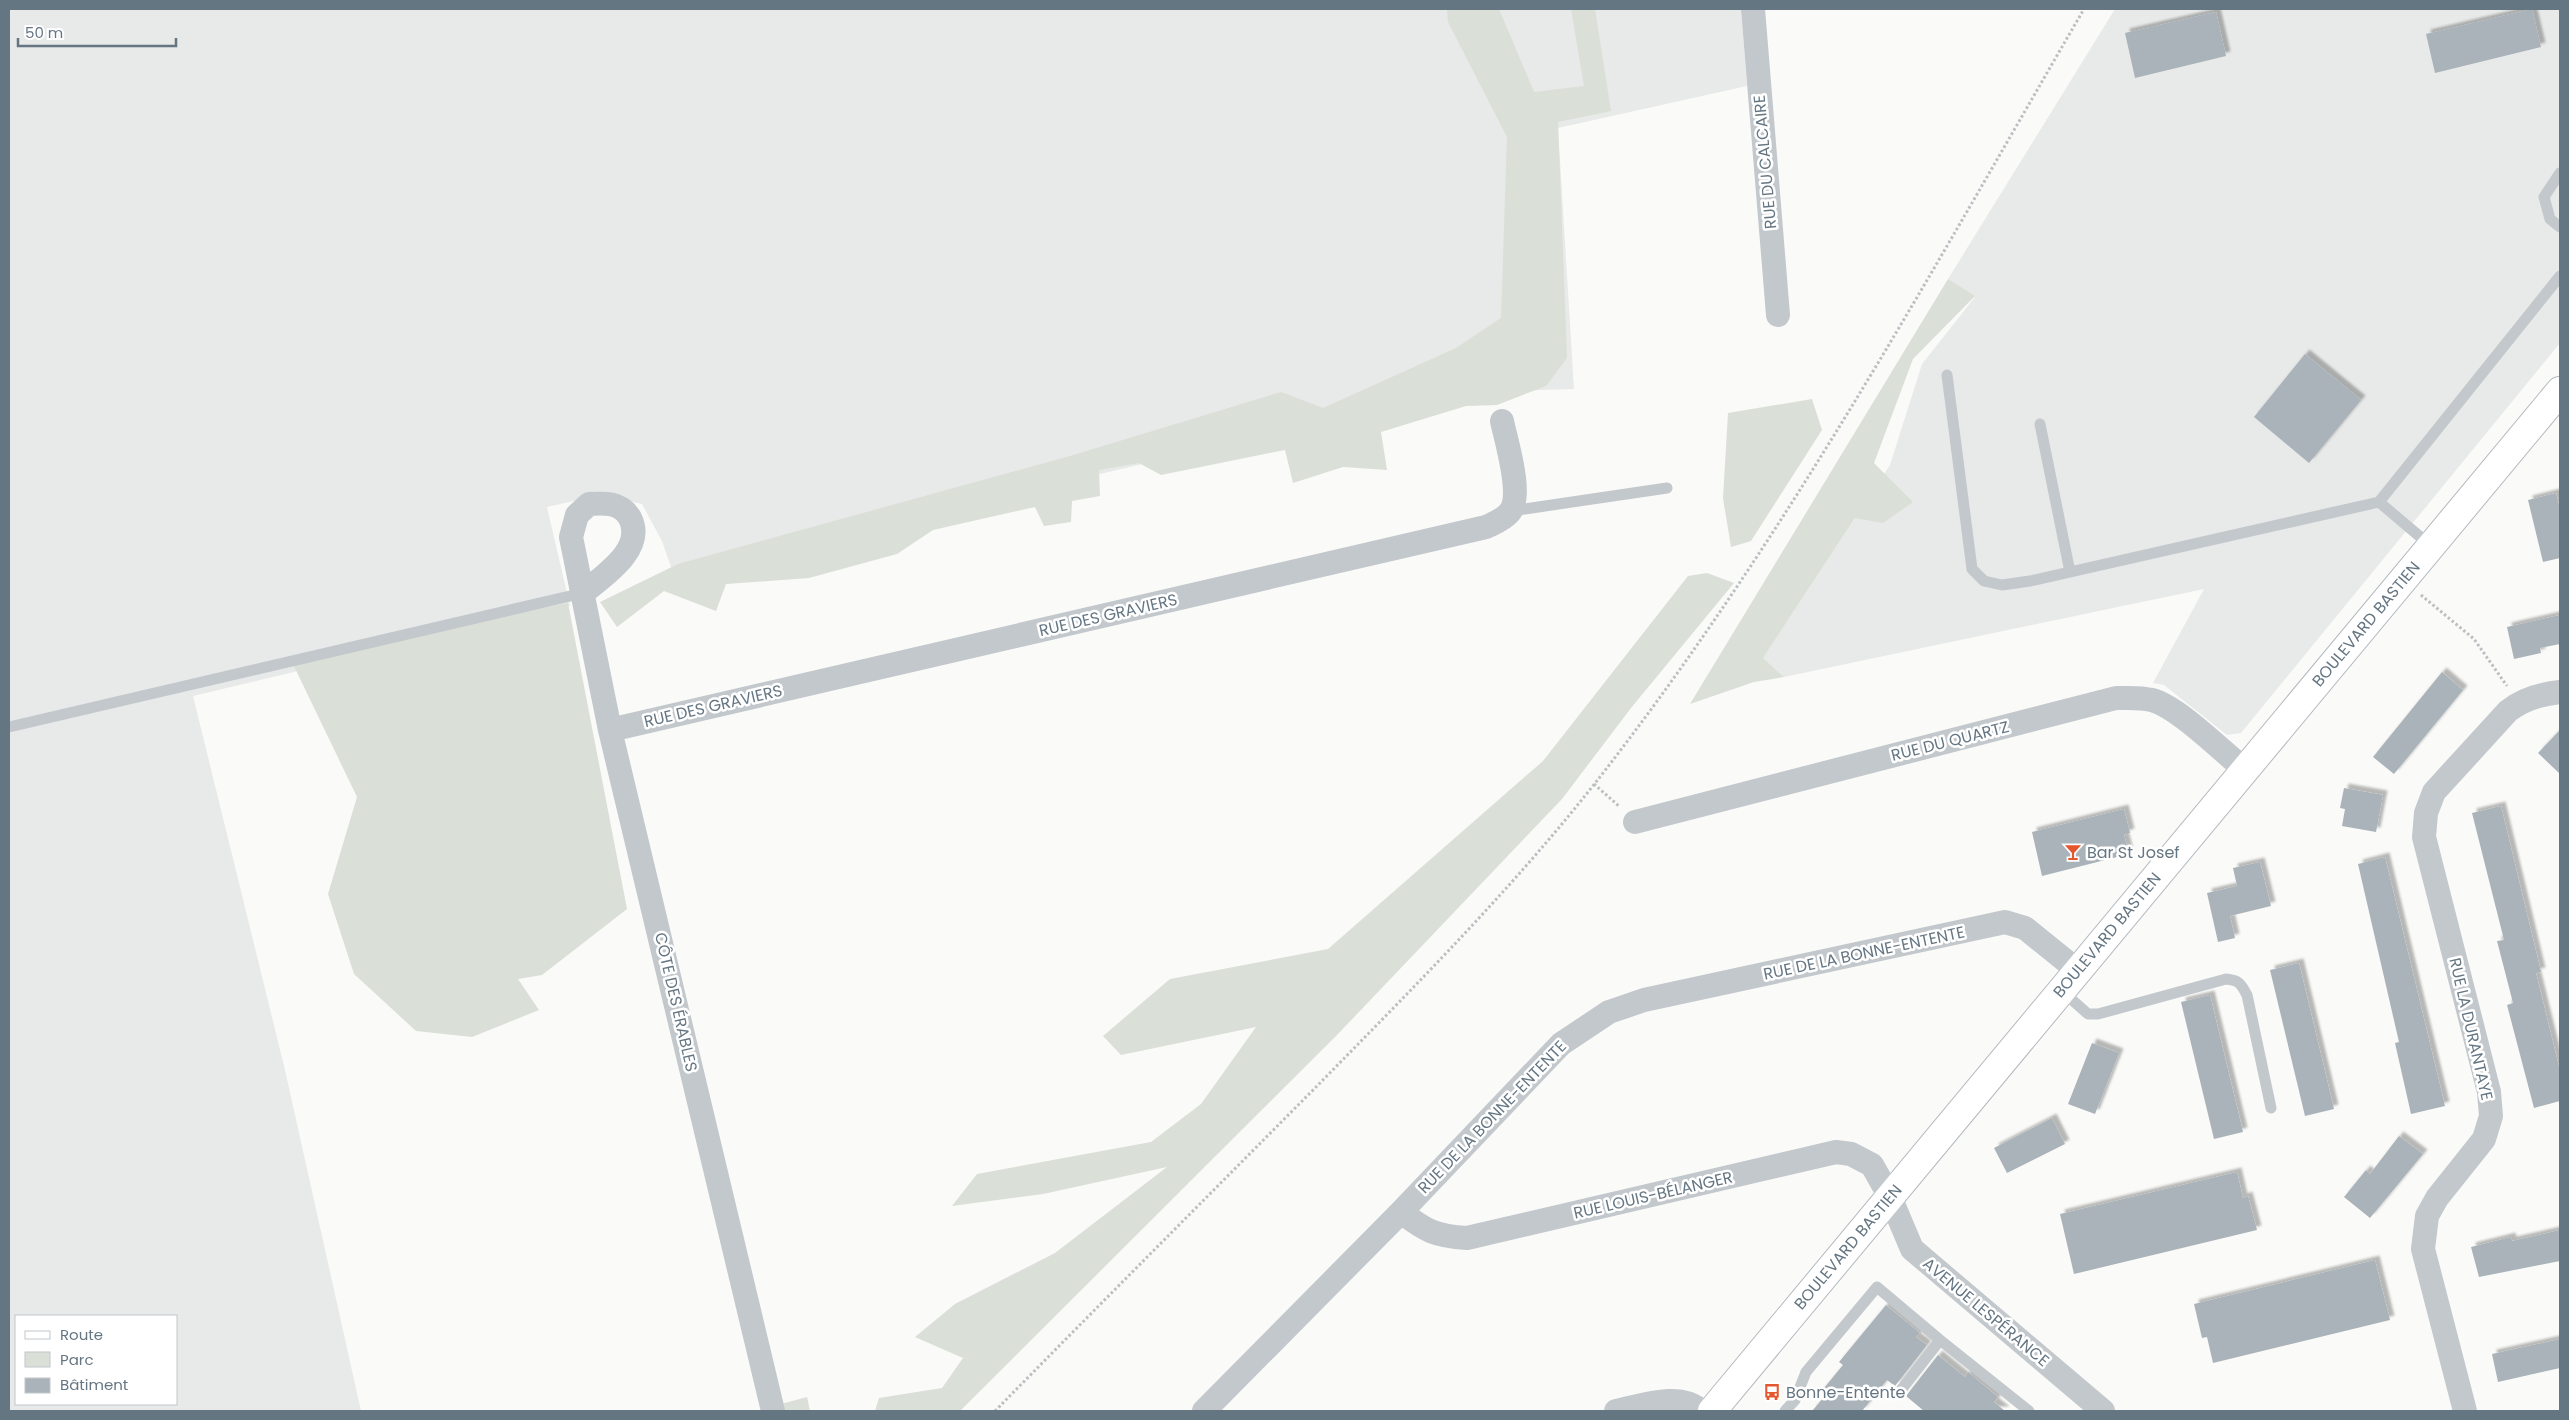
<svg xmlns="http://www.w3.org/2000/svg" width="2569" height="1420" font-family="Poppins,sans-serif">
	<defs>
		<filter id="shadow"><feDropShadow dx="4.5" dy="-4.5" stdDeviation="1" flood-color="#0004"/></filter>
	</defs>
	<rect width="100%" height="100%" fill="#fafaf8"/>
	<path fill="#e8e9e9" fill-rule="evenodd" d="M9 9H1741L1747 86 1558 128 1574 389 1441 393 697 570H672L662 541 642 504 600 495 547 507 570 606 193 696 285 1070 361 1411H9ZM16 1316H176V1404H16Z
		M2115 9H2560V343L2241 733 2227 735 2164 685 2153 683 2204 589 1784 677 1763 658 1890 465 1922 364 1975 297 1948 279Z"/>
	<path fill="#dadfd7" d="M1447 9H1499L1534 92 1584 86 1571 9H1595L1611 111 1558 122 1567 358 1546 386 1497 405 1466 406 1381 432 1387 470 1343 467 1293 483 1285 450 1161 475 1139 463 1099 470 1100 496 1072 501 1071 522 1044 526 1035 507 933 530 897 554 809 578 726 584 716 611 664 591 617 627 600 602 678 564 1070 456 1281 392 1323 408 1456 348 1501 318 1507 137 1448 22Z
		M1948 279 1975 296 1913 359 1874 463 1913 502 1883 523 1855 518 1763 658 1784 677 1754 682 1690 704Z
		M1812 399 1822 430 1751 541 1731 547 1723 498 1728 413Z
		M1707 573 1734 583 1631 708 1562 799 1337 1035 960 1411H875L879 1398 942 1388 963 1358 915 1337 955 1304 1055 1253 1167 1167 1043 1194 952 1206 977 1174 1151 1142 1201 1104 1256 1027 1121 1055 1103 1036 1170 979 1328 949 1543 761 1688 576Z
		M568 603 627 909 542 975 518 979 539 1010 472 1037 416 1031 354 974 328 894 357 797 291 660Z
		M807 1397 810 1411H783L781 1404Z"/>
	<path fill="#aab3b9" filter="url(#shadow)" d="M2532 9 2541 47 2435 73 2426 34Z
		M2216 12 2226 56 2135 78 2125 33Z
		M2305 354 2361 400 2309 463 2254 417Z
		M2556 493 2560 509V558L2543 562 2528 500Z
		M2560 615V644L2540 648 2541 653 2514 659 2507 627Z
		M2442 672 2463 690 2394 774 2373 757Z
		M2560 730V774L2538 753Z
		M2344 788 2383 795 2376 832 2342 826 2345 809 2340 808Z
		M2501 806 2541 972 2536 973 2560 1071V1101L2534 1108 2507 1005 2513 1003 2497 941 2504 940 2472 813Z
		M2124 809 2130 833 2124 835 2129 854 2042 876 2032 832Z
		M2385 857 2445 1106 2411 1114 2395 1043 2399 1042 2358 864Z
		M2260 862 2271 906 2230 916 2235 938 2218 942 2207 893 2237 886 2233 868Z
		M2299 963 2334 1109 2305 1116 2270 970Z
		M2210 995 2243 1132 2214 1139 2181 1002Z
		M2092 1043 2119 1053 2095 1114 2068 1104Z
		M2052 1118 2065 1144 2007 1173 1994 1148Z
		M2399 1136 2423 1154 2370 1218 2344 1197 2366 1170 2370 1174Z
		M2237 1172 2243 1198 2248 1196 2257 1230 2074 1274 2060 1214Z
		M2560 1230V1261L2479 1277 2471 1247 2511 1237 2512 1241Z
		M2375 1260 2390 1320 2213 1363 2207 1337 2202 1338 2194 1304Z
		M1886 1305 1920 1333 1916 1337 1927 1345 1895 1386 1887 1380 1862 1411H1812L1824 1397 1820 1393 1843 1365 1839 1362Z
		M2560 1339V1368L2498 1382 2492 1354Z
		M1938 1355 1965 1377 1968 1372 1998 1397 1994 1402 2005 1411H1924L1906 1396Z"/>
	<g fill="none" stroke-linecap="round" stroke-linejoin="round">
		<g stroke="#b3babf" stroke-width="30">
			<path id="secondary" d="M1712 1411 2560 391"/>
		</g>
		<path stroke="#bbbfc2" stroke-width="3" stroke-dasharray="2.5 2.5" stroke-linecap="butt" d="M2421 595 2474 639 2507 686
			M1594 784 1620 807
			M995 1411C1102 1302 1210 1194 1317 1086 1413 988 1511 890 1596 782 1784 542 1931 272 2084 9"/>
		<path stroke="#c3c8cc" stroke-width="11" d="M2560 173 2544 197 2550 219 2560 227
			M1947 375 1972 569 1984 581 2002 585 2030 581 2379 502
			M2040 424 2070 572
			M1511 511 1667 488
			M2431 546 2379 502 2560 276
			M9 727 583 593
			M2061 990 2088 1014H2098L2226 979C2239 980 2241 984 2247 995L2271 1108
			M1901 1390 1940 1340 2029 1411
			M1785 1411 1795 1400 1806 1372 1877 1287 1940 1340"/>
		<path stroke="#c3c8cc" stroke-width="24" d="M1753 9 1778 315
			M583 593C603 576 646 549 630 518 621 502 605 503 589 504L577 515 571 537 610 730 773 1411
			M610 730 1486 527C1494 523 1503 520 1509 513 1524 497 1506 441 1502 421
			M1635 822 2116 698C2128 698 2140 697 2152 700 2178 707 2222 751 2245 770
			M1401 1212C1426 1231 1435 1236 1467 1238L1836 1152 1851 1154 1872 1165 1890 1197 1912 1249 2103 1411
			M1204 1411 1401 1212 1561 1044 1609 1012 1644 1000 2005 922 2025 928 2077 970
			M1616 1411C1641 1406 1680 1391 1701 1411
			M2465 1411 2423 1249 2427 1216 2437 1198 2484 1139 2491 1116 2489 1092 2424 837 2426 813 2434 792 2508 711C2523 699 2541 694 2560 692"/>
		<use href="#secondary" stroke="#fff" stroke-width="28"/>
	</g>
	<defs>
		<g id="bar-bare" transform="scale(1.35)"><path d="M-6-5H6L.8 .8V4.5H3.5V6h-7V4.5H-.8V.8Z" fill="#e4572e" stroke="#fff" stroke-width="2.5" paint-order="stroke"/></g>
		<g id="bus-bare" transform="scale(1.35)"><path d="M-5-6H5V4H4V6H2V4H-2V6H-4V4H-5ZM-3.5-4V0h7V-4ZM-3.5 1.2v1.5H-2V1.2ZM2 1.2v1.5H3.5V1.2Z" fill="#e4572e" stroke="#fff" stroke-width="2.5" paint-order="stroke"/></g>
	</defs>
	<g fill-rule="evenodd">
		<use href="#bar-bare" x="2073" y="852"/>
		<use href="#bus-bare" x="1772" y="1392"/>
	</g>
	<g text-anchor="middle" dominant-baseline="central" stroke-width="5" stroke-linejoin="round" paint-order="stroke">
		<g font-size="16" fill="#657683" stroke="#fff">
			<text transform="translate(1765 162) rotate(-95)">RUE DU CALCAIRE</text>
			<text transform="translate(1108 615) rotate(-13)">RUE DES GRAVIERS</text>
			<text transform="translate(2366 624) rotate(-50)">BOULEVARD BASTIEN</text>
			<text transform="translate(713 706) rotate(-13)">RUE DES GRAVIERS</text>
			<text transform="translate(1950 741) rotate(-14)">RUE DU QUARTZ</text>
			<text transform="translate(2107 935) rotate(-50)">BOULEVARD BASTIEN</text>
			<text transform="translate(1864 953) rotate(-12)">RUE DE LA BONNE-ENTENTE</text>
			<text transform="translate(676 1002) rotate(77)">CÔTE DES ÉRABLES</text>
			<text transform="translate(2471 1029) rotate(77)">RUE LA DURANTAYE</text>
			<text transform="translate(1492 1117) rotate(-46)">RUE DE LA BONNE-ENTENTE</text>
			<text transform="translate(1653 1195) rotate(-13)">RUE LOUIS-BÉLANGER</text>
			<text transform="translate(1848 1247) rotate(-50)">BOULEVARD BASTIEN</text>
			<text transform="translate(1986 1312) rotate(40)">AVENUE LESPÉRANCE</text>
		</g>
		<g font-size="16" fill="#657683" stroke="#fff" text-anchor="start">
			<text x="2087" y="852">Bar St Josef</text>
			<text x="1786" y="1392">Bonne-Entente</text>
		</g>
	</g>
	<rect width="2569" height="1420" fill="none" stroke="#657683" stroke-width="20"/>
	<rect x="15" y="1315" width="162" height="90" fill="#ffffff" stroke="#c1c8cd"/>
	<rect x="25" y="1331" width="25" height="8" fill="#ffffff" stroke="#c1c8cd"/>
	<text x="60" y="1340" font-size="15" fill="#657683">Route</text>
	<rect x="25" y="1352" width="25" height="15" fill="#dadfd7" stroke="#c1c8cd"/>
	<text x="60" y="1365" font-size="15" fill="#657683">Parc</text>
	<rect x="25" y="1378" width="25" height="15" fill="#aab3b9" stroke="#c1c8cd"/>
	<text x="60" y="1390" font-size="15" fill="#657683">Bâtiment</text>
	<path d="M18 38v8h158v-8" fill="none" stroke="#657683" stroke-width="2.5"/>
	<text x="25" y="38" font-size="15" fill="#657683" stroke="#ffffff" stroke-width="4" paint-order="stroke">50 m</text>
</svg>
